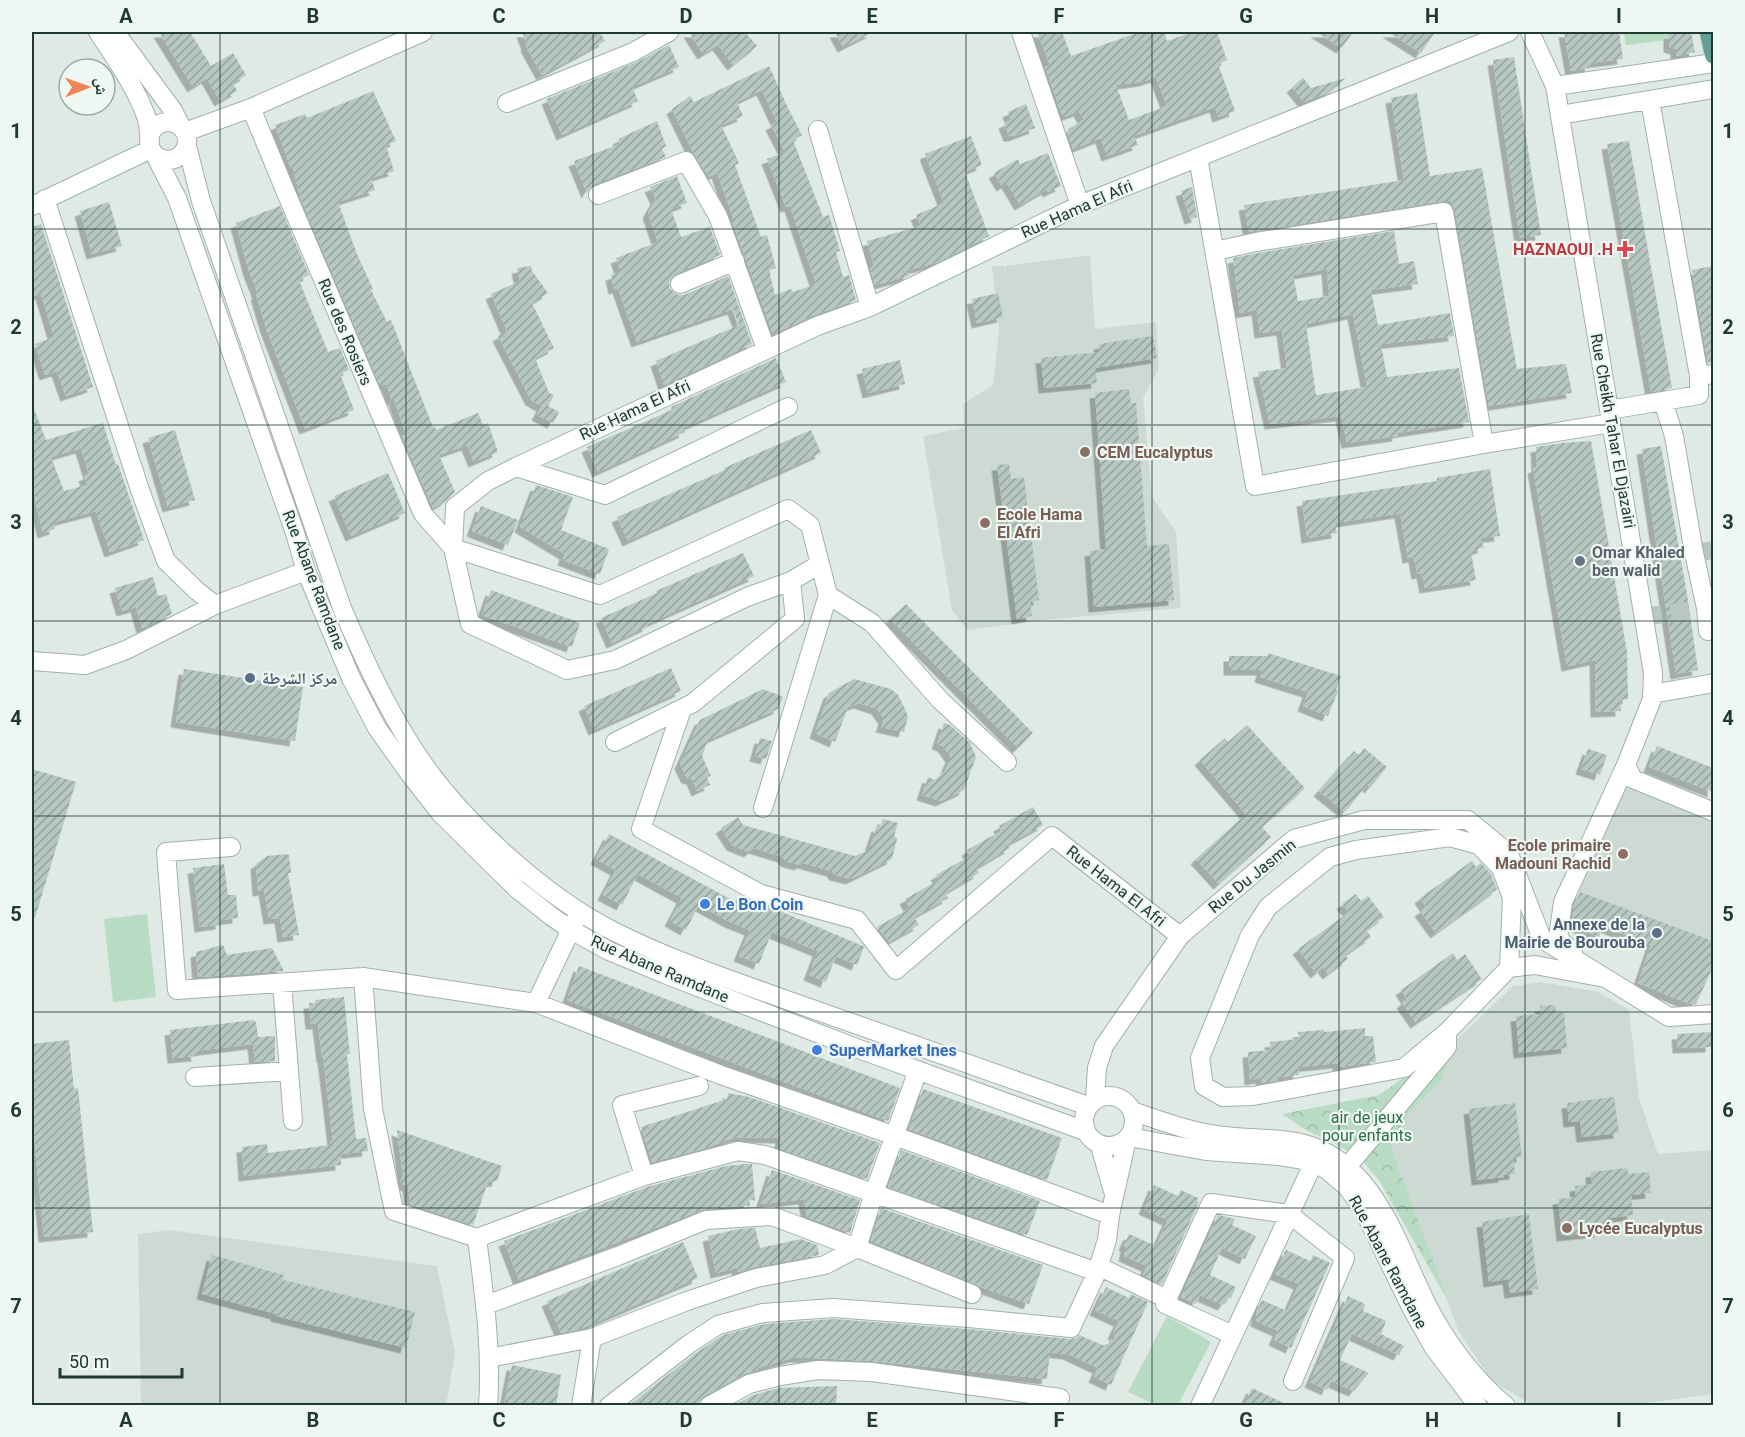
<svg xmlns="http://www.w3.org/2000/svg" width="1745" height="1437" font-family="Roboto,'Noto Naskh Arabic',sans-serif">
	<defs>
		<pattern id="park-crowns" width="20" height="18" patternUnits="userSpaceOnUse" patternTransform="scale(1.5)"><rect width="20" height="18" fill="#b8dbc3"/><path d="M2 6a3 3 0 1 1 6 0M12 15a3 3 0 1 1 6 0" fill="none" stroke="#9ebda8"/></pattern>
		<pattern id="building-hatch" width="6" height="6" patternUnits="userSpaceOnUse" patternTransform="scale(1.5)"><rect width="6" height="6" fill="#b7c7c1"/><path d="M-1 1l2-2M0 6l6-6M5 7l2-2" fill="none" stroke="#94a39e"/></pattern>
		<filter id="shadow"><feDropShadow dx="-5.5" dy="5.5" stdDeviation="0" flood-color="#0004"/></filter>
	</defs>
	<rect width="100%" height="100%" fill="#dfeae5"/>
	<path fill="#cddad4" d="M1090 255 1095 329 1156 322 1159 369 1143 397 1152 497 1176 532 1181 608 1044 620 967 630 952 610 923 436 964 428 963 404 993 385 999 329 992 266H1004L1007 280 1005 266Z
		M1637 785 1713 816V945L1571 889 1616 793Z
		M1541 982 1598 992 1629 1010 1639 1098 1658 1154 1713 1150V1394L1625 1406 1532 1405 1491 1380 1458 1330 1391 1147 1405 1118 1443 1078 1453 1043 1513 986Z
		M169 1230 437 1266 455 1353 446 1405H141L138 1234Z"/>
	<path fill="#b8dbc3" d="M1624 32H1680L1683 38 1626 45Z
		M147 914 156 997 113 1002 104 919Z
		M1167 1316 1211 1342 1178 1405H1156L1128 1392Z"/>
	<path fill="url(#park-crowns)" d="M1453 1043 1443 1078 1405 1118 1391 1147 1448 1301 1379 1180 1359 1157 1330 1141 1306 1130 1282 1114 1379 1095Z"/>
	<path fill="url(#building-hatch)" fill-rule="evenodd" filter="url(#shadow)" d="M159 32H190L211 66 233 53 246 75 233 83 237 91 220 101 207 78 193 87Z
		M522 32H600L605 41 542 75 526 46 527 45Z
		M689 32H745L757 46 733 65 718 45 703 54Z
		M835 32H873L843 47Z
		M1037 32H1062L1071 56 1140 32H1164L1167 41 1193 32H1217L1227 60 1218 64 1235 111 1218 117 1215 107 1134 136 1138 145 1107 156 1101 138 1073 149 1067 132H1069L1068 129 1084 120 1079 111 1063 117 1045 67 1050 65ZM1156 77 1167 106 1129 120 1116 85 1145 81Z
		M1316 32H1353L1342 48Z
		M1388 32H1435L1421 53Z
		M1564 32H1619L1623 59 1590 63 1591 67 1571 71Z
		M1691 32 1695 52 1676 56V49L1669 47V34Z
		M669 45 679 67 632 87 638 101 562 135 547 99 637 62Z
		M1514 57 1541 235 1520 238 1493 60Z
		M769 66 788 108 802 135 793 140 823 217 829 215 840 251 836 252 843 277 849 275 856 300 812 316 773 334 732 221 734 220 717 173 709 177 693 152 672 109 690 96 694 102ZM762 90 777 122 771 125 785 152 767 159 786 207 790 206 816 284 793 292 791 289 775 295 769 270 776 268 767 235 761 237 735 165 739 163 721 125 743 116 737 102Z
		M1303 78 1311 88 1346 78 1327 93 1304 102 1292 87Z
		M373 91 396 141 386 145 394 171 371 178 375 190 338 202 357 254 373 289 371 290 387 322 391 320 433 427 435 426 436 430 478 413 483 425 488 423 498 452 474 462 467 445 439 455 455 492 445 501 433 508 402 436 406 435 394 399 392 400 387 385H380L300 197 293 167 291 168 275 125 305 114 307 118Z
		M1417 93 1430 176 1482 168 1517 369 1566 364 1572 393 1489 406 1455 210 1451 201H1442L1249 232 1244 205 1404 180 1391 98Z
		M1026 104 1035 128 1014 136H1009L1004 123 1011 120 1008 112Z
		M657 121 666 146 662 149 666 157 594 184 590 188 587 193 574 161 620 144 618 139Z
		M971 136 982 165 965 172 989 236 936 263 908 270 909 275 906 277 875 285 870 268 874 266 867 241 921 226 916 215 944 203 925 154Z
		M1629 141 1672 388 1651 392 1607 144Z
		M1048 153 1061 186 1048 192 1047 189 1020 205 1007 183 1002 186 994 173 1018 159 1020 164Z
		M677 176 687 203 671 209 681 237 710 227 720 255 675 274 669 282 670 289 678 295H684L728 276 752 344 664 385 656 361 739 325 733 309 637 342 618 288 614 289 611 275 621 272 616 258 658 242 648 213 656 199 650 187Z
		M1192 187 1197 217 1190 219 1181 191Z
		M109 202 122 246 92 254 80 211Z
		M280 206 309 275 299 280 328 352 340 348 349 370 340 374 354 410 305 429 266 328 256 294H258L249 271 236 223Z
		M41 224 93 387 66 396 57 371 45 375 35 344 54 337 41 294 32 296V227Z
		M1394 231 1399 264 1414 261 1418 284 1371 290 1378 325 1450 313 1454 336 1381 344 1387 377 1459 368 1469 422 1397 433 1398 436 1347 443 1341 416 1270 424 1258 372 1287 368 1282 330 1260 333 1257 310 1240 313 1233 258 1258 253ZM1327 269 1329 296 1298 301 1293 275ZM1353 314 1367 387 1316 395 1306 324Z
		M531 266 532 271 548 293 532 303 554 348 535 358 549 393 554 395 548 406 559 412 553 423 537 415 542 406 531 400 498 336 507 331 491 294 520 281 517 268Z
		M1713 266V361L1708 363 1692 270Z
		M998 293 1003 317 977 323 972 299Z
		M1153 336 1157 358 1095 368 1097 383 1044 388 1041 358 1100 352 1099 344Z
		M776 358 786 382 683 428 685 432 598 472 587 447 672 410 671 407Z
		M900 360 905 384 868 393 862 369Z
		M1129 389 1131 403H1136L1147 546 1169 544 1174 600 1094 607 1090 551 1106 549 1095 393Z
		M32 406H33L46 440 103 423 116 465 118 464 144 540 110 552 96 511 54 522 55 529 43 533 32 487ZM81 448 89 474 84 476 87 485 64 491 51 457Z
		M175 430 195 500 168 507 148 438Z
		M811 430 821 453 628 541 617 517 725 470 724 468Z
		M1591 441 1627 652 1628 699 1620 700 1621 711 1596 712 1595 660 1567 666 1533 468 1537 467 1536 447 1562 443Z
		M1661 446 1687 594 1698 670 1676 674 1642 449Z
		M1009 464 1011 479 1024 477 1039 600 1030 602 1032 616 1017 619 997 465Z
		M1490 469 1500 536 1480 538 1484 547 1471 552 1476 580 1425 588 1422 573 1417 574 1414 557 1408 558 1400 513 1335 523 1337 533 1307 538 1302 501 1437 481V478Z
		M388 473 405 513 351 536 334 496Z
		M536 485 573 497 561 530 609 549 600 574 563 560 565 554 520 527Z
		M481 506 518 520 508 545 472 531Z
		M743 553 754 576 647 624 648 626 612 643 601 618 657 593 656 591Z
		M153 577 158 596 166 594 172 614 142 628 136 607 122 611 115 588Z
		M491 590 580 623 572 647 482 615Z
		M906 604 1033 733 1018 748 890 619Z
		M1268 653 1341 676 1336 690 1338 691 1328 716 1303 706 1308 692 1260 677 1262 670H1229V656H1267Z
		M671 668 681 691 594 730 584 706Z
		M184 669 303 687 295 741 176 722Z
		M854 679 891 689 898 695 905 709 908 717 904 732 881 727 884 719 877 709 859 703 848 707 835 742 815 733 829 693Z
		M763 689 783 697 778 709 708 740 702 756 711 776 707 777 710 785 697 791 692 779 687 778 680 764 700 720Z
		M944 723 950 725 970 743 976 757 964 790 941 801 922 795 928 777 935 780 945 771 951 757 943 746 937 744Z
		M1247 725 1305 788 1262 827 1271 837 1219 884 1196 859 1246 814 1200 760 1225 738 1228 742Z
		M760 738 772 741 766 759 755 756Z
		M1657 746 1713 768V792L1649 767Z
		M1364 748 1387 767 1370 788 1367 785 1345 812 1319 791 1354 751 1359 755Z
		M1588 749 1607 755 1600 775 1581 769Z
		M32 769 76 782 35 918H32Z
		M1033 807 1043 825 1008 844 1010 848 976 868 979 873 945 893 948 898 914 917 919 925 889 942 877 927 910 908 905 899 939 880 936 875 970 856 967 850 1001 831 999 826Z
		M738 817 743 825 855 856 869 850 877 826 880 827 883 819 898 823 894 836 897 839 892 859 851 879 835 875 832 871 803 863 799 865 786 861 783 857 754 848 749 852 732 845 721 828Z
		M609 834 736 902 739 895 756 904 775 909 863 946 864 947 857 965 836 956 826 982 809 975 818 951 772 932 759 964 739 956 750 930 730 922 699 905 686 930 670 921 682 898 638 874 622 905 603 895 616 870 596 859Z
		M285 854 289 855 291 873H288L299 935 283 937 280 918 269 919 264 890 258 891 256 864 267 856Z
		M1472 861 1476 867 1481 863 1491 874 1497 889 1436 933 1420 911 1426 907 1420 898Z
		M224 864 228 895H236L238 918 221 920V924L200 927 193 868Z
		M1580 892 1713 941V967L1696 1004H1690L1638 983 1651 945 1603 926 1599 937 1581 930 1572 919 1574 905Z
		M1356 894 1361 901 1368 896 1384 917 1366 930 1371 937 1345 955 1348 959 1328 974 1323 967 1316 973 1298 949 1349 912 1342 904Z
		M223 945 227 955 272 948 284 971 198 977 196 952Z
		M1453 953 1457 960 1465 954 1482 979 1416 1023 1402 1003 1407 999 1401 990Z
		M579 966 900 1088 888 1121 567 1000Z
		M344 997 350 1054H347L356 1139 366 1138 368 1151 340 1154 341 1165 244 1176 242 1147 267 1144 268 1153 330 1145V1142L333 1141 323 1057H322L318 1024H311L309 1003H315V1000Z
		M1555 1005 1556 1013 1564 1012 1567 1048 1519 1053 1516 1016 1541 1014 1540 1006Z
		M254 1020 255 1022H256L258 1037 275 1036V1061L255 1062 253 1044 196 1051 197 1056 173 1058 170 1030Z
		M1365 1028V1036H1373L1376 1062 1338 1067V1063L1298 1067 1299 1075 1278 1077V1080L1261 1083V1078L1250 1080 1248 1052 1271 1050 1270 1042 1299 1039 1298 1032 1324 1030 1325 1032Z
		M1711 1032V1047L1678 1048 1677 1034Z
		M69 1040 74 1089 78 1088 93 1232 44 1237 32 1116V1044Z
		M923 1089 1062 1138 1047 1180 909 1129Z
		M728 1093 749 1097 880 1143 867 1179 778 1148 781 1138 735 1137 706 1148 652 1162 641 1127 727 1099Z
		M1614 1097 1619 1133 1582 1137 1580 1121 1569 1122 1567 1103Z
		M1515 1103 1522 1157 1513 1158 1515 1174 1504 1175V1177L1477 1180 1469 1109Z
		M397 1130 502 1166 497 1181 488 1182 473 1225 410 1204 408 1186 400 1183 403 1175Z
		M901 1150 1040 1201 1027 1235 888 1187Z
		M746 1164H752L755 1201 749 1199 750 1205 702 1210 519 1280 504 1241 647 1187 726 1166Z
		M1627 1168 1628 1174 1649 1172 1651 1193 1631 1195 1633 1215 1609 1218 1610 1223 1599 1224 1600 1232 1562 1236 1558 1199 1576 1197 1575 1186 1592 1184 1591 1172Z
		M772 1170 860 1200 850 1233 807 1217 804 1199 761 1204Z
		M1154 1185 1178 1196 1181 1190 1198 1198 1197 1201 1199 1202 1162 1284 1143 1275 1147 1266 1124 1256 1126 1246 1124 1245 1129 1234 1156 1246 1168 1220 1144 1209Z
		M881 1208 1043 1265 1029 1304 981 1287 976 1284 871 1241Z
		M1529 1214 1538 1289 1510 1293 1508 1279 1489 1282 1482 1222Z
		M1218 1215 1235 1219 1232 1225 1256 1236 1245 1259 1222 1248 1210 1275 1236 1287 1231 1298 1229 1297 1223 1305 1200 1295 1196 1304 1181 1297Z
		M755 1228 760 1248 801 1239 817 1245 819 1255 754 1267 738 1272 737 1268 716 1273 708 1236 739 1229Z
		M683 1242 698 1278 580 1329 561 1333 547 1301Z
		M1286 1250 1310 1261 1313 1255 1330 1263 1291 1348 1274 1340 1278 1331 1256 1321 1257 1310 1262 1300 1287 1311 1299 1284 1275 1274Z
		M212 1255 284 1275 283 1280 415 1312 406 1348 276 1316V1314L202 1294Z
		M1106 1287 1129 1298 1131 1294 1148 1302 1111 1385 1094 1377 1098 1368 1068 1354 1050 1352 1047 1379 872 1361 795 1357 755 1369 757 1370 744 1374 704 1396 700 1400 698 1406H628L696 1353 723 1335 765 1324 833 1319 968 1329 1070 1339 1076 1338 1079 1335 1107 1347 1111 1339H1114L1115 1335 1113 1334 1119 1321 1095 1310Z
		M1348 1296 1365 1304 1363 1311 1386 1321 1381 1334 1404 1346 1399 1355 1352 1334 1340 1360 1369 1373 1354 1391 1331 1381 1327 1390 1310 1382Z
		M512 1365 561 1375 556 1406H504Z
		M837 1386 836 1406H733L753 1395 779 1388Z
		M1252 1388 1290 1406H1243Z"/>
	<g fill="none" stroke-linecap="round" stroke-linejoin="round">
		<path stroke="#b9c7c2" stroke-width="18" stroke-dasharray="18 9" stroke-linecap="butt" d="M1694 553 1714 550
			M1644 617 1706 608"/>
		<g stroke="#a2b1ac" stroke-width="20">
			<path id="minor" d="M98 32C115 58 137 89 147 119 149 127 149 135 150 143
				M115 32 172 109 181 126
				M1021 32 1080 205
				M1530 32 1555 86 1653 673 1652 699 1626 765 1633 779 1714 812
				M1555 86 1714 63
				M1650 100 1699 376
				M507 103 633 52 669 32
				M251 108 287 195 423 514 453 548 600 595 788 509 810 525 828 595 872 623 940 700 1007 762
				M1560 115 1714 89
				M149 141a19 19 0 1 1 38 0a19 19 0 1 1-38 0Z
				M818 130 870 307
				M185 132 251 108 423 32
				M187 146 201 201 342 608C363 657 385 705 414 750 458 818 543 896 615 932 673 961 734 981 795 1003 892 1038 990 1072 1088 1106
				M155 155 177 198 295 533 306 571 351 678 377 728 409 773 441 814 517 889 551 916 571 930 609 951 667 975 856 1048 1085 1131
				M1198 157 1255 486 1484 444 1611 423
				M598 195 686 161 718 216 766 349
				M45 199 140 490 166 561 197 591 215 605 306 571
				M32 206 151 149
				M1215 251 1256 242 1444 212 1484 444
				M680 284 735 261
				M1663 401 1674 436 1694 553 1706 608 1708 631 1714 629
				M1609 410 1699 395V376L1714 374
				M516 467 605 495 788 407
				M820 564 791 581 747 597 615 660 567 670 470 624 453 548 455 507 488 481 516 467 817 326 870 307 1080 205 1509 32
				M32 661 85 665 126 650 215 605
				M1652 694 1714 683
				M682 709 641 829 761 894 857 920 896 970 1052 836 1180 936
				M615 742 693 703 795 619 791 581
				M763 808 828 595
				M231 847 166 852 177 990 363 977 536 1003 576 919
				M1573 952 1558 938 1563 902 1626 765
				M1509 968 1512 898 1501 868 1479 845 1450 837 1356 850 1330 857 1268 907 1250 935 1200 1058 1204 1086 1223 1097 1253 1096 1404 1068 1447 1032 1509 968 1535 965 1605 978
				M363 977 373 1109 394 1211 477 1238C484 1294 492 1349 488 1406
				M282 983 293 1121
				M536 1003 721 1075 895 1136 1110 1215
				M195 1077 289 1071
				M1084 1121a25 25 0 1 1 50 0a25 25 0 1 1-50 0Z
				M1095 1099 1097 1068 1104 1046 1180 936 1294 839 1364 820H1468L1509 854 1542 939 1669 1017 1714 1014
				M1132 1111C1161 1121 1193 1133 1224 1136 1256 1140 1289 1136 1319 1149 1384 1178 1402 1261 1434 1318 1453 1351 1477 1382 1506 1406
				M1129 1137 1206 1151 1279 1156 1314 1162 1327 1170 1346 1186 1362 1207 1412 1309 1434 1348 1478 1406
				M1100 1146 1113 1191
				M1347 1167 1447 1047V1032
				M644 1176 622 1105 699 1086
				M477 1238 644 1176 738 1151 765 1155 1097 1272
				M1098 1266 1167 1299
				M486 1305 618 1256 706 1220 772 1216 857 1248 874 1193 918 1070
				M1233 1335 1165 1304 1211 1203 1289 1214 1345 1258 1293 1381
				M489 1358 592 1338
				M581 1406 592 1338 687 1301 756 1278 825 1265 857 1248 972 1294
				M609 1406 689 1344 718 1325 763 1313 833 1308 969 1318 1071 1328 1097 1272 1107 1240 1110 1215 1127 1139
				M709 1406 749 1384 780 1376 818 1370 872 1372 1060 1398
				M1200 1406 1314 1162"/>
		</g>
		<g stroke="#bcc4c2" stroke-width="20">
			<path id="major" d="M1709 32 1714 55"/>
		</g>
		<use href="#minor" stroke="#fff" stroke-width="18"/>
		<use href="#major" stroke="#649f93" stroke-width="18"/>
	</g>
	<path fill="none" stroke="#203934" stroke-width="1.5" stroke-opacity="0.55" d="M220 32V1406M406 32V1406M593 32V1406M779 32V1406M966 32V1406M1152 32V1406M1339 32V1406M1525 32V1406M32 229H1714M32 425H1714M32 621H1714M32 816H1714M32 1012H1714M32 1208H1714"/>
	<path fill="#e0444e" stroke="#eff7f3" stroke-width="2" d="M1622 240h6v6h6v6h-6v6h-6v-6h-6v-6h6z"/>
	<g fill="#8d6e63" stroke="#eff7f3" stroke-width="2">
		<circle cx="1085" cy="452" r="6"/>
		<circle cx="985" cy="523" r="6"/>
		<circle cx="1623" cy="854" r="6"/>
		<circle cx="1567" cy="1228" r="6"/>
	</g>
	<circle fill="#6b7280" stroke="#eff7f3" stroke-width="2" cx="1580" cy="561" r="6"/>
	<g fill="#5c6f8a" stroke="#eff7f3" stroke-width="2">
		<circle cx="250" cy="678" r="6"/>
		<circle cx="1657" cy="933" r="6"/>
	</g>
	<g fill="#3f7fe0" stroke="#eff7f3" stroke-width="2">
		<circle cx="705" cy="904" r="6"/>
		<circle cx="817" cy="1050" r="6"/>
	</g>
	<g text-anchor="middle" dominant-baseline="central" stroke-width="4.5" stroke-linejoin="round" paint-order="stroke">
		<g font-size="16" fill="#203934" stroke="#eff7f3">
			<text transform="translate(1077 209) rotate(-24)">Rue Hama El Afri</text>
			<text transform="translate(345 332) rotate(67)">Rue des Rosiers</text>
			<text transform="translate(635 410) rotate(-25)">Rue Hama El Afri</text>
			<text transform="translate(1613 431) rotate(80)">Rue Cheikh Tahar El Djazairi</text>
			<text transform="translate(314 580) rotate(69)">Rue Abane Ramdane</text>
			<text transform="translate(1252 876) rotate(-39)">Rue Du Jasmin</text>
			<text transform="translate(1116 886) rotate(38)">Rue Hama El Afri</text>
			<text transform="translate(660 969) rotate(23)">Rue Abane Ramdane</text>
			<text transform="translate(1388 1262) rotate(62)">Rue Abane Ramdane</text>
		</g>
		<g font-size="16" font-weight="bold" fill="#be3a42" stroke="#eff7f3" text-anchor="end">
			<text x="1613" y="249">HAZNAOUI .H</text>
		</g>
		<g font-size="16" font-weight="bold" fill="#785e54" stroke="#eff7f3" text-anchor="start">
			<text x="1097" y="452">CEM Eucalyptus</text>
			<text x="997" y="514">Ecole Hama<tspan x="997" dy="18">El Afri</tspan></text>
			<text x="1611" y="845" text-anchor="end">Ecole primaire<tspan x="1611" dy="18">Madouni Rachid</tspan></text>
			<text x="1579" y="1228">Lycée Eucalyptus</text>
		</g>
		<g font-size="16" font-weight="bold" fill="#5b616d" stroke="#eff7f3" text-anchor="start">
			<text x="1592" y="552">Omar Khaled<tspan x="1592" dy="18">ben walid</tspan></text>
		</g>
		<g font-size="16" font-weight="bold" fill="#4e5e75" stroke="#eff7f3" text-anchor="start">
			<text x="262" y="678">مركز الشرطة</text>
			<text x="1645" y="924" text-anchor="end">Annexe de la<tspan x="1645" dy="18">Mairie de Bourouba</tspan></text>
		</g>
		<g font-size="16" font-weight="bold" fill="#366cbe" stroke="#eff7f3" text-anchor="start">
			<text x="717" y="904">Le Bon Coin</text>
			<text x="829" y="1050">SuperMarket Ines</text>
		</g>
		<g font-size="16" fill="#2b6f49" stroke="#eff7f3">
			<text x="1367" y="1117">air de jeux<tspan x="1367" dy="18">pour enfants</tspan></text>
		</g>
	</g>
	<rect width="1745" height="1437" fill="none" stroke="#eff7f3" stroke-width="66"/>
	<g transform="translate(87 87) rotate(89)"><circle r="28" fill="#eff7f3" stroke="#9caba7" stroke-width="1.5"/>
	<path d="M0-4.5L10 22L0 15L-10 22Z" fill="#ef8457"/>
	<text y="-9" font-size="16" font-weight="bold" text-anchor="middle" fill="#203934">ش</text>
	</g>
	<path d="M60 1368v9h122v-9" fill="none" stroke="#203934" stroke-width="3"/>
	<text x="69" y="1368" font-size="18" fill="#203934" stroke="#eff7f3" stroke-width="4.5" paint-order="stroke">50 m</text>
	<rect x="33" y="33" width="1679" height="1371" fill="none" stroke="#203934" stroke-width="2"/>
	<g font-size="20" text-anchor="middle" font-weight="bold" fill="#203934">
		<text x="126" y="23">A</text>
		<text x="313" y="23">B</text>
		<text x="499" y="23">C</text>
		<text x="686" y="23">D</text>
		<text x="872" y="23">E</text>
		<text x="1059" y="23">F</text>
		<text x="1246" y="23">G</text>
		<text x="1432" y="23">H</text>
		<text x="1619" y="23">I</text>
		<text x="16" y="138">1</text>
		<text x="1728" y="138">1</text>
		<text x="16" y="334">2</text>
		<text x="1728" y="334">2</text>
		<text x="16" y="529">3</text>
		<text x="1728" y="529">3</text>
		<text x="16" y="725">4</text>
		<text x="1728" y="725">4</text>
		<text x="16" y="921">5</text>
		<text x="1728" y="921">5</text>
		<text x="16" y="1117">6</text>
		<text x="1728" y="1117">6</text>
		<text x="16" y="1313">7</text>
		<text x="1728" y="1313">7</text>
		<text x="126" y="1427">A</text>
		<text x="313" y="1427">B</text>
		<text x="499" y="1427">C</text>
		<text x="686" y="1427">D</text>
		<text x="872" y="1427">E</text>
		<text x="1059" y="1427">F</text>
		<text x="1246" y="1427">G</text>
		<text x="1432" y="1427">H</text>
		<text x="1619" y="1427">I</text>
	</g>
</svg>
